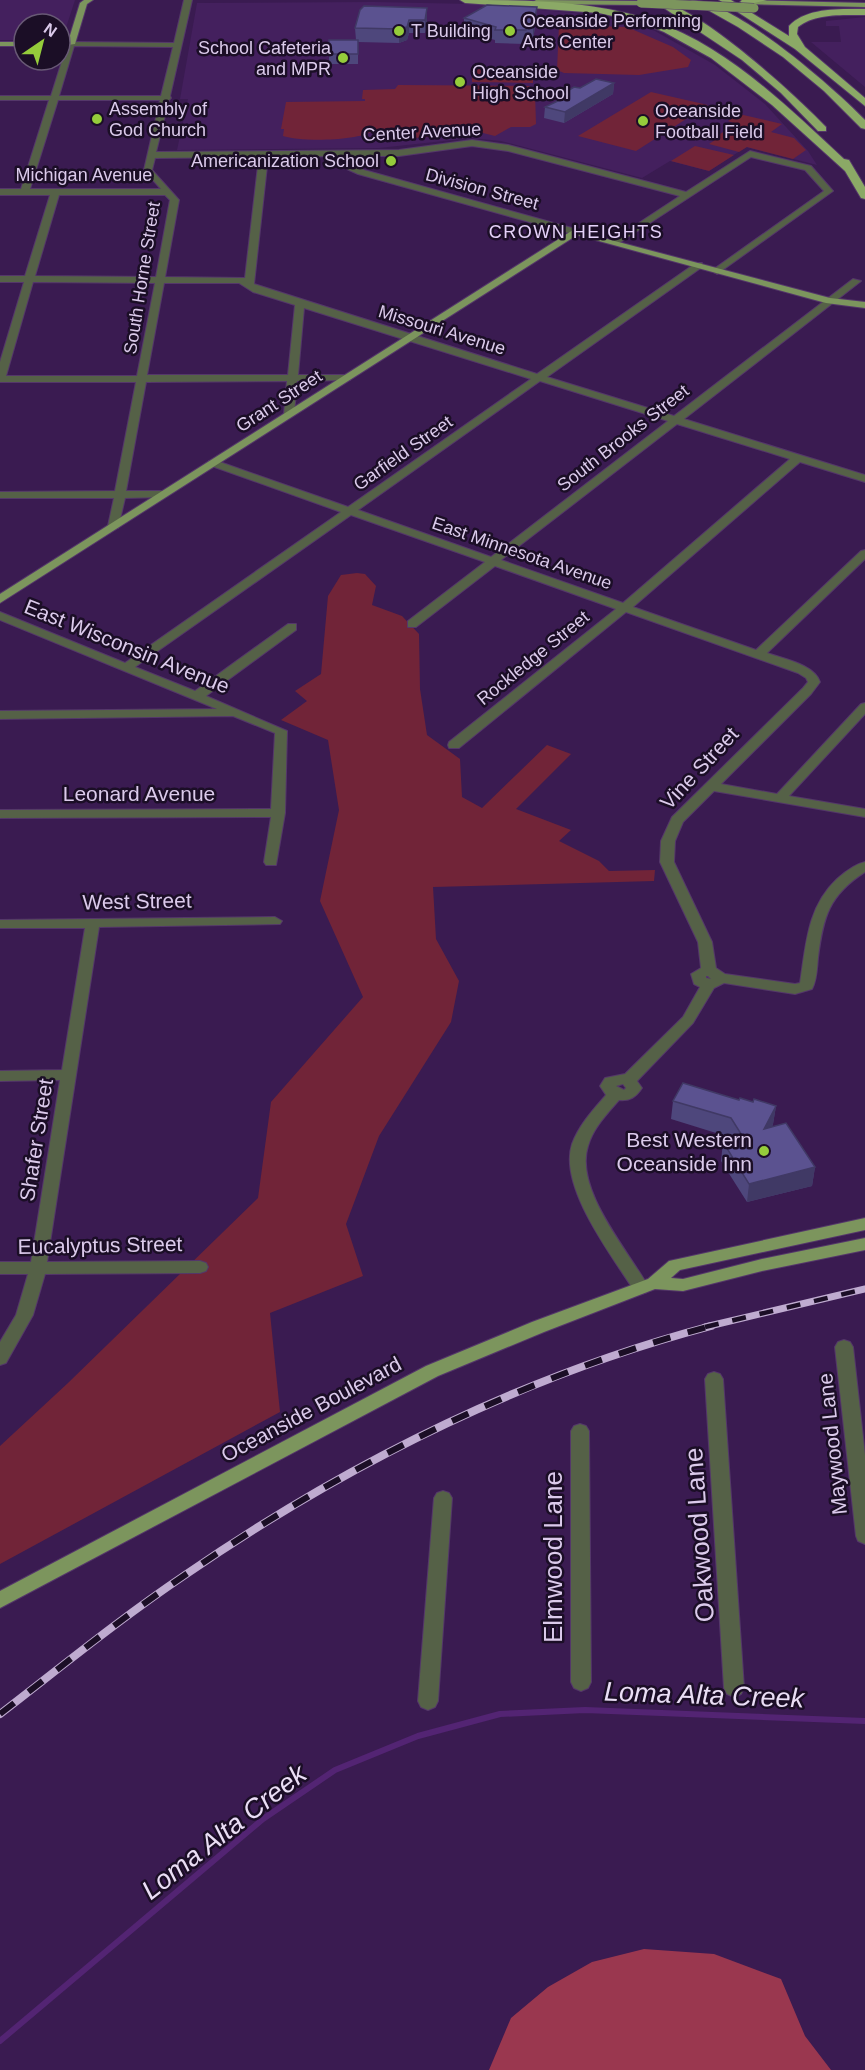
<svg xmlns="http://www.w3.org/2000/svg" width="865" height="2070" font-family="Helvetica,sans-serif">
	<rect width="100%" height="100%" fill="#3a1b51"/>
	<path fill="#44205e" d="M0 0H75L62 40H60V24H24V40H0Z
		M373 2 473 4 574 13 626 21 655 31 715 65 765 104 808 151 817 165 746 147 709 171 670 161 642 178 501 141 471 138 379 148 177 150 188 99H180L197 3Z
		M865 17V87L811 42H841L839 26H826V21Z"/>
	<path fill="#712438" d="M559 25 627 27 673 47 691 60 688 67 639 75 564 73 557 70Z
		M472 67H533V83L472 82Z
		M398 85 529 86 535 92 536 124 530 127H511L495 136 483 133 387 140 378 136 373 131C358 141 300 142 283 136L284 129H281L286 102 365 101V99H362L363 90 395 89Z
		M651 92 708 105 636 151 578 136Z
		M739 114 782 124 771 132 794 138 806 150 793 159 747 147 739 152 709 144 715 140 712 139 736 124 728 121Z
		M695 146 734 155 709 171 671 161Z
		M357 573 365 574 376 586 372 605 402 616 419 634 420 689 427 735 460 759 462 797 482 808 547 745 571 754 516 809 571 830 559 841 599 861 609 871 655 870 654 881 433 887 436 939 459 981 451 1022 379 1136 346 1224 363 1276 270 1313 280 1412 0 1564V1446L68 1383 258 1198 271 1102 363 997 320 901 339 810 328 740 281 720 307 701 295 691 321 674 328 596 341 575Z"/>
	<path fill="#9a374f" d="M644 1949 714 1954 781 1979 805 2036 831 2070H489L511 2018 548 1987 592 1962Z"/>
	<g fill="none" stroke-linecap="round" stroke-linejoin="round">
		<path stroke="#532473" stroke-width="6" d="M0 2041 263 1819 335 1770 418 1736 500 1714 585 1710 865 1721"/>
		<g stroke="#54376a" stroke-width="2">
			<path id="minor" d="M184 0H192L170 96 171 98 169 100 156 152 399 150 472 140 508 145 686 192 750 151 811 166 833 191 717 274 712 271 714 269 824 191 805 170 751 157 616 245 613 244V240L680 196 508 151 472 146 399 156H352L354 166 364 170 579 230 581 232 576 235 358 174 347 169 343 156 268 157 254 284 537 374 696 263H702V267L547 377 674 416 853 279 861 281 684 419 865 475V482L800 462 633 607 756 650 861 551 865 550V559L767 653C783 659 814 664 820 682L811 694 721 784 777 794 861 704 865 703V714L789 796 865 809V817L714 791 683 822 675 841 674 862 712 942 716 968 725 974 795 984 800 983C806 945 807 907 837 879 845 872 855 864 865 862V872C829 895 823 917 818 958 817 968 817 980 812 989L795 994 724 983 714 988 693 1023 637 1081 642 1088C636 1097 630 1101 619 1100 607 1114 593 1128 588 1146 574 1190 629 1251 649 1288L647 1292 641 1294 635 1292C613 1257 558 1187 572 1144 579 1125 593 1110 606 1095L600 1086 605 1078 625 1074 683 1017 700 987 694 984 691 974 701 968 698 942 660 862 661 841 672 817 803 688 808 682 806 678 798 673 626 612 459 748H449L448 745 449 742 616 609 495 566 416 627H408V621L485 562 351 515 135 667 195 691 288 624H296V630L206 696 287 731 285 813 276 865H266L264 862 271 817 0 818V810L271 809 275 733 233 716 0 719V711L217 709 0 620V612L125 663 341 512 209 465V461H217L348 507 531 379 304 308 298 375H346L350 376V380L297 381 294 414 289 417 284 414 287 381 146 382 126 491H164L170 494 164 497 125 498 118 528H110L108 526 114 498H0V492L115 491 136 382H0V362L24 282H0V276H25L50 195H0V189H21L49 100H0V96H51L68 42 174 43ZM74 46 173 47 161 96H59ZM58 100H160L144 170 161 189H30ZM259 157 245 278 165 277 179 200 152 170 155 158ZM59 195H165L170 200 156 277 35 276ZM33 282 155 283 137 376H6ZM164 283H239L253 292 295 305 288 375H147ZM540 381 668 421 491 557 358 510ZM677 424 790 459 623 603 501 560ZM706 976H708L711 979 706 978ZM623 1084 626 1088 624 1090 616 1086Z
				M275 917 282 921 280 924 99 927 47 1262 200 1261 206 1263 208 1267 206 1271 200 1273 45 1274 33 1315 6 1363 0 1365V1342L16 1315 28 1274H0V1262H31L60 1080 0 1081V1071L62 1070 85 928H0V920Z
				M844 1340 850 1342 853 1347 865 1455V1544L858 1541 856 1536 835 1347 838 1342Z
				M714 1372 720 1374 723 1379 744 1688 741 1694 734 1697 727 1694 724 1688 705 1379 708 1374Z
				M580 1424 586 1426 589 1431 591 1682 588 1688 581 1691 574 1688 571 1682V1431L574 1426Z
				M443 1491 449 1493 452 1498 438 1701 435 1707 428 1710 421 1707 418 1701 434 1498 437 1493Z"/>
		</g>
		<g stroke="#54376a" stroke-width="2">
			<path id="major" d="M84 0H93L87 4 75 44 60 46V42H68L80 3Z
				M536 0 641 1 645 3 641 5 537 4 533 2Z
				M742 0 865 3V7L745 4 741 2Z
				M0 42H24V46H0Z
				M573 230 830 298 865 302V308L826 303 577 235 0 603V594Z
				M865 1218V1230L680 1270 671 1278 683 1279 762 1259 865 1238V1250L762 1271 683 1291 655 1289 544 1332 438 1376 0 1608V1591L426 1366 532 1322 648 1279 669 1261Z"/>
		</g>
		<g stroke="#54376a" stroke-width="2">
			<path id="highway" d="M460 0C525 0 592 0 654 21 728 47 788 107 844 159L849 160 865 187V199L861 198 845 171 772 105 711 58 664 32 639 22 599 13 465 3Z
				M652 0C693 0 796 96 826 127V131H818L781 93 742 60Z
				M690 0C734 0 834 88 865 120V129L861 128 824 91 783 57 738 27Z
				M719 0H731L789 36V26C806 7 841 9 865 9V15C844 15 815 13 798 27L797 34 805 47 865 98V106L795 49Z
				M742 0H767L745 5 740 2Z"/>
		</g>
		<use href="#minor" fill="#556147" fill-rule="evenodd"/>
		<use href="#major" fill="#7c955d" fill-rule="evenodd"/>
		<use href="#highway" fill="#8ba966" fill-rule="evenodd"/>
		<g stroke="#bfabd0" stroke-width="7">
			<path id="rail-far1" d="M705 1327 865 1289"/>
		</g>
		<g stroke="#bfabd0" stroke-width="8">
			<path id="rail" d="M0 1714C61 1667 121 1618 185 1575 345 1465 523 1376 711 1326"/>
		</g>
		<use href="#rail-far1" stroke="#1b0e26" stroke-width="4.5" stroke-dasharray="14" stroke-linecap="butt"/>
		<use href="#rail" stroke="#1b0e26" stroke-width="6" stroke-dasharray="18" stroke-linecap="butt"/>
		<g stroke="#54376a" stroke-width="10" stroke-linecap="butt">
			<path id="major-bridge" d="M641 3 754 8"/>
		</g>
		<use href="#major-bridge" stroke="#7c955d" stroke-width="9"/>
	</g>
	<path fill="#4e477c" d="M360 10 427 21 425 33H409L407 40 399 43 358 42V64H329V54L356 40 355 28Z
		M464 18 536 20 533 40H526L525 44 495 43V40L464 32Z
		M614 83 613 94 564 123 544 118 545 107 556 102V98L580 88Z
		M739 1100 776 1106 773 1124 772 1127 815 1167 812 1186 747 1202 721 1161 723 1142 731 1140 729 1137 671 1119 673 1101Z"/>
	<path fill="#403965" d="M537 7 536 20 533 40V27Z
		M427 8V21L425 33V20Z
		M409 20V33L407 40 399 43V29Z
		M614 83 613 94 564 123 565 112Z
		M776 1106 773 1124 762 1147 764 1129Z
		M815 1167 812 1186 747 1202 749 1184Z"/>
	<path fill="#5b5290" stroke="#403965" stroke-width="1.5" d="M487 5 537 7 533 27H526V30H495L496 27 464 18Z
		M364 6 427 8 425 20H409L407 27 399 29 355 28 360 10Z
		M329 40H358V54H329Z
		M596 79 614 83 565 112 545 107 560 100 556 98 574 87 580 88Z
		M683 1083 739 1100 740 1098 753 1102 754 1099 776 1106 764 1129 786 1123 815 1167 749 1184 723 1142 743 1137 731 1118 673 1101Z"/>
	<g fill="#95cc3b" stroke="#1b0e26" stroke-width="2">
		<circle cx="399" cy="31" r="6"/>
		<circle cx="510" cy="31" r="6"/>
		<circle cx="343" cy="58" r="6"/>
		<circle cx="460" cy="82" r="6"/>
		<circle cx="97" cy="119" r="6"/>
		<circle cx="643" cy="121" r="6"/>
		<circle cx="391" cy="161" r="6"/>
		<circle cx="764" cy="1151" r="6"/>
	</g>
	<g text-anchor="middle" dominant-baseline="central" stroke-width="5" stroke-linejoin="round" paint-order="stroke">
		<g font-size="18" fill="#dbcaeb" stroke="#1b0e26" text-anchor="start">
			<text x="522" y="21">Oceanside Performing<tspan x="522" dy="21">Arts Center</tspan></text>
			<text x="411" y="31">T Building</text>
			<text x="331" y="48" text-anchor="end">School Cafeteria<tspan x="331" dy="21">and MPR</tspan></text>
			<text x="472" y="72">Oceanside<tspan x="472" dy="21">High School</tspan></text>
			<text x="109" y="109">Assembly of<tspan x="109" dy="21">God Church</tspan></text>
			<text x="655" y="111">Oceanside<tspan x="655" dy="21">Football Field</tspan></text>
			<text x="379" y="161" text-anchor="end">Americanization School</text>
		</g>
		<g font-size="18" fill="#dbcaeb" stroke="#1b0e26">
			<text transform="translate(422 132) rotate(-3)">Center Avenue</text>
			<text x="84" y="175">Michigan Avenue</text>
			<text transform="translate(482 189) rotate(15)">Division Street</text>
			<text transform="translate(142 278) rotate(-81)">South Horne Street</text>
			<text transform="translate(442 330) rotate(17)">Missouri Avenue</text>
			<text transform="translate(279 401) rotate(-33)">Grant Street</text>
			<text transform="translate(623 438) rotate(-38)">South Brooks Street</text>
			<text transform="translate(403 453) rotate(-35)">Garfield Street</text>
			<text transform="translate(522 553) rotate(19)">East Minnesota Avenue</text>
			<text transform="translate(533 658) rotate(-39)">Rockledge Street</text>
		</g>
		<g font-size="18" letter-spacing="1.5" fill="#e5d1f9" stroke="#1b0e26">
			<text x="576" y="232">CROWN HEIGHTS</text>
		</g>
		<g font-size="21" fill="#dbcaeb" stroke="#1b0e26">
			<text transform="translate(127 646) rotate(22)">East Wisconsin Avenue</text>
			<text transform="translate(699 768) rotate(-47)">Vine Street</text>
			<text x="139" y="793">Leonard Avenue</text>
			<text transform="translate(137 901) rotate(-1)">West Street</text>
			<text transform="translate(36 1140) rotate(-81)">Shafer Street</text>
			<text transform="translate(100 1245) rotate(-1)">Eucalyptus Street</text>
			<text transform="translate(311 1409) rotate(-28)">Oceanside Boulevard</text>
			<text transform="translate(832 1444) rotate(-96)">Maywood Lane</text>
		</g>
		<g font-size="21" fill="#dbcaeb" stroke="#1b0e26" text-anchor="end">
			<text x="752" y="1139">Best Western<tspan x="752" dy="24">Oceanside Inn</tspan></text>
		</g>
		<g font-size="26" fill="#dbcaeb" stroke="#1b0e26">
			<text transform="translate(699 1535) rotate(-94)">Oakwood Lane</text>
			<text transform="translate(553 1557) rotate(-90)">Elmwood Lane</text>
		</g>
		<g font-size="27" font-style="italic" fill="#eadef5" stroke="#1b0e26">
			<text transform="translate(704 1695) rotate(2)">Loma Alta Creek</text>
			<text transform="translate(224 1832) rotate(-38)">Loma Alta Creek</text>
		</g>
	</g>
	<g transform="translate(42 42) rotate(35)"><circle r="28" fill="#1b0e26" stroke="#685975" stroke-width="1.5"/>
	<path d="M0-4.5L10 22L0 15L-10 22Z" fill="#95cc3b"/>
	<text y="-9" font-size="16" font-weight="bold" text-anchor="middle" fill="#dbcaeb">N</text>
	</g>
</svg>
